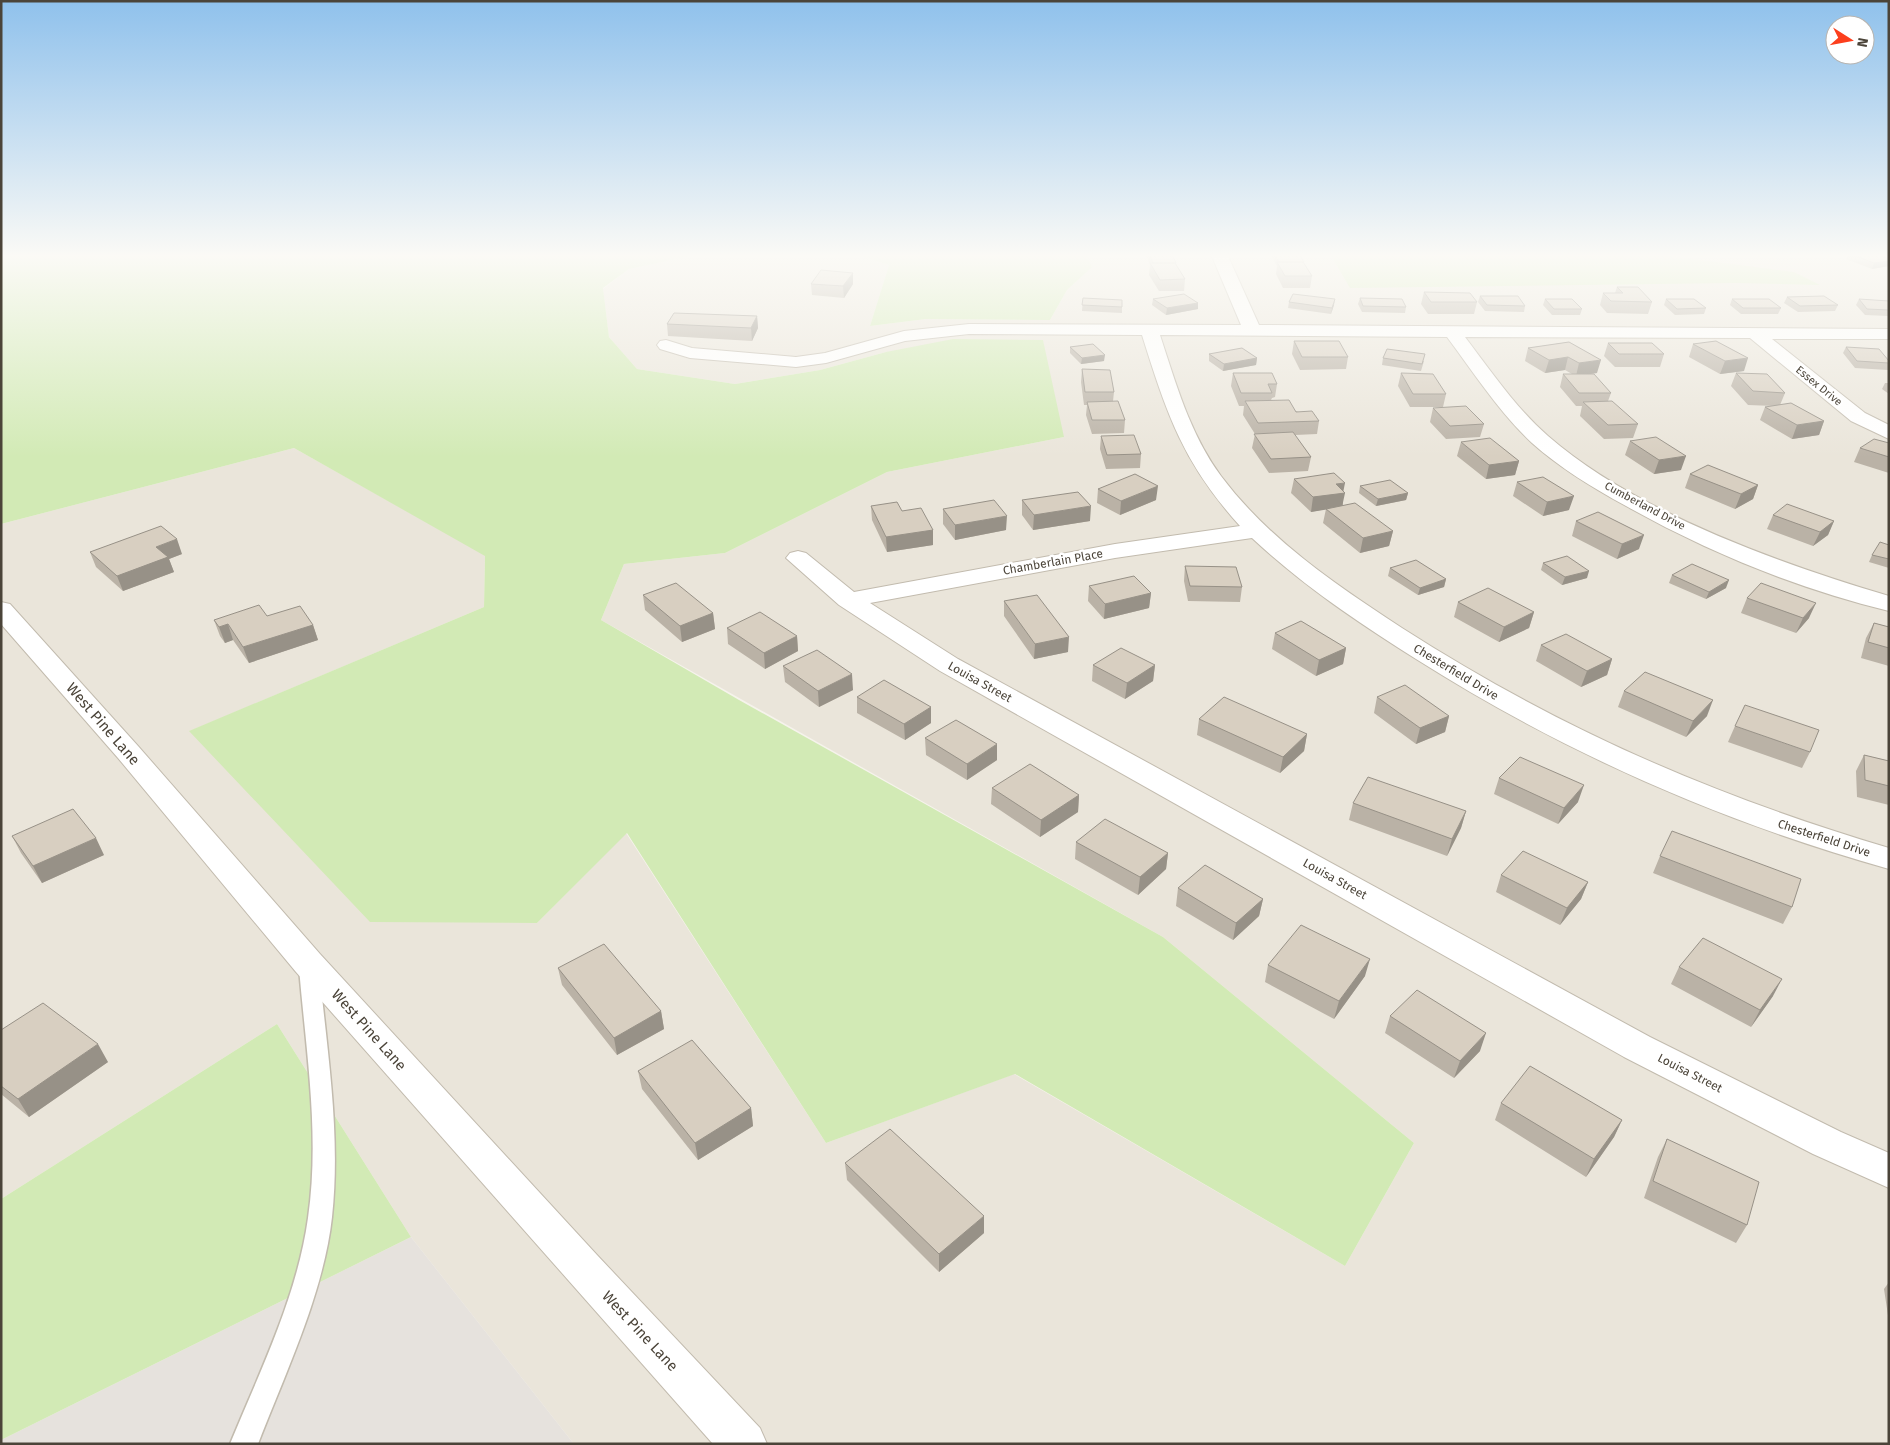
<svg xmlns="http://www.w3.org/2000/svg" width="1890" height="1445" font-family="'Fira Sans',sans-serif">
	<rect width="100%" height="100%" fill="#f6f3ec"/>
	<path fill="#eae5da" d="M700 254H854L889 265 870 326 926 319 1050 320 1067 290 1091 267 1086 254H1889V1444H574L411 1237 277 1024 1 1199V524L294 448 485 555 484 607 190 731 537 923 626 833 826 1143 1014 1074 1345 1266 1414 1143 1163 937 601 620 624 564 725 553 887 472 1064 437 886 352 820 370 735 384 637 369 609 337 603 289 629 269Z"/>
	<path fill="#e6e2dd" d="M411 1237 574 1444H1V1440Z"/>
	<path fill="#d2eab5" d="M1 254H700L629 269 603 288 609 337 637 369 735 384 820 370 886 352 953 339 1043 340 1064 437 887 472 725 553 624 564 601 620 739 700 1163 937 1414 1143 1345 1266 1015 1074 826 1143 627 833 537 923 370 922 189 731 484 607 485 556 294 448 1 524Z
		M854 254H1086L1092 267 1067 290 1050 320 926 319 870 326 889 265Z
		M1330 254H1654L1794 272 1820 285 1735 283 1350 288Z
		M277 1024 411 1237 1 1440V1199Z"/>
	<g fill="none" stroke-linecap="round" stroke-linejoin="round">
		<g stroke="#c2bbae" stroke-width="3">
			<path id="lane" d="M309 961 316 963 319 968C327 1051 341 1134 332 1217 324 1292 285 1374 258 1444H230C260 1371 297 1297 308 1218 320 1135 306 1051 299 968L302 963Z"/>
		</g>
		<g stroke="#c2bbae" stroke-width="2">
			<path id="street" d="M1211 254H1227L1259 325 1889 329V339H1772L1865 413 1889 425V439L1851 421 1750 338 1465 337C1491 371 1515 407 1548 436 1635 512 1778 563 1889 596V611C1798 589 1708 552 1626 506 1593 488 1560 468 1532 443 1499 412 1474 373 1447 337L1160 335C1176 384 1190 434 1221 476 1268 539 1336 585 1402 628 1558 728 1711 795 1889 848V869C1721 822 1563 752 1416 659 1359 623 1302 585 1252 538L1115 558 870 603 958 659 1650 1037 1841 1132 1889 1153V1188L1813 1154 1624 1057 940 671 839 605 786 558 790 553 798 551 806 553 854 592 1115 544 1240 526C1183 463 1167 415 1142 335L969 334 905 341 826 363 796 367 690 358 660 349 657 345 660 341 666 340 692 348 796 357 825 353 904 331 969 324 1241 325Z
				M1 602 10 604 138 746 320 954 597 1255 760 1428 767 1444H713L296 972 118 758 1 624Z"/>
		</g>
		<use href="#lane" fill="#fff" fill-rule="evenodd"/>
		<use href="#street" fill="#fff" fill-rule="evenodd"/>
	</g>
	<path fill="#bab2a6" d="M1146 254H1172L1176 263V264L1185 279 1184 291H1159L1149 275 1150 265Z
		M1270 254H1299L1312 276 1310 288H1283L1276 274 1277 266Z
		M1848 254H1877L1889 259V266L1872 269 1846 259Z
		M811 284H853L844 298 812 295Z
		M1617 287 1652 302 1648 314 1607 313 1600 305 1603 293H1615Z
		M1424 292 1477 302 1474 314H1428L1421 304Z
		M1480 296 1525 306 1524 312 1485 311 1478 302Z
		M1787 297 1838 305 1835 311 1798 312 1784 303Z
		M1083 298 1122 307V313L1082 311Z
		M1360 298 1406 307 1405 313 1362 312 1358 304Z
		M1153 299 1198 303V309L1166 315 1152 305Z
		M1545 299 1582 309 1580 315H1552L1543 305Z
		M1666 299 1706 308 1704 314 1675 315 1664 305Z
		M1732 299 1781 308 1778 314H1741L1730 305Z
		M1859 299 1889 301V316L1865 315 1856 305Z
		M1289 302 1334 305 1331 314 1288 308Z
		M757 316 758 328 752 341 668 336 667 324Z
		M1294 341 1348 357 1346 369 1300 370 1292 354Z
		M1569 342 1597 373 1589 374 1611 393 1608 401 1638 424 1633 438 1604 439 1580 416 1582 406H1576L1560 387 1563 374H1572L1565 370 1545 373 1525 361 1528 348Z
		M1608 343 1664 354 1660 367H1615L1604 356Z
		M1693 344 1744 371 1720 374 1689 357Z
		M1070 347 1104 361 1081 364 1070 353Z
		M1846 347 1889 361 1888 370 1855 368 1843 353Z
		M1209 354 1257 358 1256 365 1223 371 1209 361Z
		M1383 358 1424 361 1421 371 1382 365Z
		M1082 369 1114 392 1113 401 1125 420 1124 433 1092 434 1086 415 1087 405H1084L1081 382Z
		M1233 373 1277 384 1275 397 1272 398 1271 400 1319 421 1317 434 1295 435 1311 457 1308 471 1269 473 1252 448 1255 434 1243 415 1244 406H1239L1231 386Z
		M1401 373 1446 394 1443 407H1410L1398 386Z
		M1736 373 1785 393 1780 405 1824 421 1819 435 1792 439 1760 420 1765 407 1774 406 1748 405 1731 386Z
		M1885 383H1889V394L1882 389Z
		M1433 408 1484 424 1480 437 1446 439 1430 422Z
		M1101 436 1141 454 1140 468 1106 469 1100 449Z
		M1630 441 1681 470 1654 474 1625 455Z
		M1461 442 1519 461 1515 475 1486 479 1457 456Z
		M1889 443V473L1854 462 1860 448Z
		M1690 474 1758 485 1753 499 1735 509 1685 488Z
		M1294 479 1343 491V505L1393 531 1389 546 1360 553 1323 523 1326 509 1311 512 1291 493Z
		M1517 482 1569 510 1543 516 1513 496Z
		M1360 486 1408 493 1406 500 1376 506 1359 493Z
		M1098 489 1156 500 1120 515 1097 503Z
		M1022 500 1090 521 1033 530 1022 515Z
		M871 506 933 530V545L887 552 872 520Z
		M943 509 1006 530 955 540 943 524Z
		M1773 515 1834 521 1828 535 1813 546 1767 529Z
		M1576 521 1639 549 1617 559 1572 536Z
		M1889 545V568L1869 562 1872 555Z
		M90 552 182 554 169 559 174 572 123 591 96 567Z
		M1543 563 1587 578 1562 585 1541 570Z
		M1185 566 1242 587 1240 602 1188 601 1184 581Z
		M1390 568 1446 579 1444 587 1418 595 1388 576Z
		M1672 575 1726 588 1706 599 1669 583Z
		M1089 586 1151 593 1149 608 1104 619 1088 601Z
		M643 595 713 613 715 629 682 642 645 610Z
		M1747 598 1809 618 1796 633 1741 613Z
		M1004 601 1068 652 1034 659 1004 616Z
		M1458 602 1534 612 1529 628 1499 642 1454 617Z
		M267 616 313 625 318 640 249 663 233 640 225 643 220 636 214 620Z
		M1874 623 1889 627V666L1861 658 1866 638Z
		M727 628 797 636 798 651 765 669 728 644Z
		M1275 633 1346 648 1343 664 1316 676 1272 649Z
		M1541 645 1612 659 1607 675 1581 687 1536 661Z
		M1093 665H1155L1153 681 1125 699 1092 681Z
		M783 666 853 690 819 707 785 682Z
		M1624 691 1707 716 1686 737 1618 707Z
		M857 697 931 707V723L905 740 857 713Z
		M1377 697 1449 716 1445 732 1416 744 1374 713Z
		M1199 719 1307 734 1304 751 1280 773 1197 735Z
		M1735 726 1810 752 1802 768 1728 742Z
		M925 738 997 760 967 780 926 755Z
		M1864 755 1889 761V805L1857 797 1856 771Z
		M1499 778 1578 802 1558 824 1494 794Z
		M992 788 1079 795 1078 812 1040 837 991 804Z
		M1353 803 1466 811 1461 828 1447 856 1349 820Z
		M12 836 104 855 42 883 21 853Z
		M1076 842 1168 853 1166 869 1138 895 1075 859Z
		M1660 856 1792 907 1783 924 1653 873Z
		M1501 875 1588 882 1581 899 1560 925 1496 892Z
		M1178 888 1263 899 1259 916 1233 940 1176 906Z
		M1268 965 1365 976 1334 1019 1265 982Z
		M1679 967 1773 996 1751 1027 1671 984Z
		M558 968 661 1011 664 1029 617 1055 562 985Z
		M1390 1016 1480 1051 1454 1078 1385 1033Z
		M1 1030 108 1062 29 1117 1 1094Z
		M638 1071 751 1108 753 1126 698 1160 642 1089Z
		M1501 1103 1622 1120 1614 1137 1586 1177 1495 1120Z
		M1667 1139 1747 1225 1736 1243 1644 1198 1658 1157Z
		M845 1163 984 1233 939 1272 847 1180Z
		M1889 1282V1322L1884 1289Z"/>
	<path fill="#979187" d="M1889 261V266L1872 269 1874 263Z
		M853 273V284L844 298 843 286Z
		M1335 299 1334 305 1331 314 1332 308Z
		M1198 303V309L1166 315 1167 308Z
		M757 316 758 328 752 341 751 328Z
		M1105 355 1104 361 1081 364 1082 358Z
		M1568 357 1565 370 1545 373 1549 360Z
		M1257 358 1256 365 1223 371 1224 364Z
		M1748 358 1744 371 1720 374 1725 361Z
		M1601 360 1597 373 1576 376 1579 363Z
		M1824 421 1819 435 1792 439 1797 425Z
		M1686 456 1681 470 1654 474 1659 460Z
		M1519 461 1515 475 1486 479 1489 465Z
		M1345 483 1343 493H1345L1342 507 1311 512 1313 497 1336 484Z
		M1758 485 1753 499 1735 509 1741 494Z
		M1158 486 1156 500 1120 515 1121 501Z
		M1408 493 1406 500 1376 506 1378 499Z
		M1574 496 1569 510 1543 516 1547 502Z
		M1091 506 1090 521 1033 530 1034 515Z
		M1007 516 1006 530 955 540V525Z
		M1834 521 1828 535 1813 546 1820 532Z
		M933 530V545L887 552 886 537Z
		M1393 531 1389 546 1360 553 1363 538Z
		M1644 535 1639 549 1617 559 1622 544Z
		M177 539 182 554 169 559 174 572 123 591 117 576 156 547Z
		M1589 571 1587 578 1562 585 1565 577Z
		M1446 579 1444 587 1418 595 1420 588Z
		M1729 580 1726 588 1706 599 1709 592Z
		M1151 593 1149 608 1104 619 1105 604Z
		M1816 603 1809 618 1796 633 1803 618Z
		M1534 612 1529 628 1499 642 1504 627Z
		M713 613 715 629 682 642 680 626Z
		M228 624 233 640 225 643 219 627Z
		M313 625 318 640 249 663 243 647Z
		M797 636 798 651 765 669 764 653Z
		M1069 637 1068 652 1034 659 1035 644Z
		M1346 648 1343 664 1316 676 1319 660Z
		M1612 659 1607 675 1581 687 1587 671Z
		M1155 665 1153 681 1125 699 1127 683Z
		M852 674 853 690 819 707 818 691Z
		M1713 700 1707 716 1686 737 1693 721Z
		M931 707V723L905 740 904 724Z
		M1449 716 1445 732 1416 744 1420 728Z
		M1307 734 1304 751 1280 773 1283 757Z
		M997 744V760L967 780V764Z
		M1584 785 1578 802 1558 824 1564 808Z
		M1079 795 1078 812 1040 837 1041 820Z
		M1466 811 1461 828 1447 856 1452 839Z
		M96 838 104 855 42 883 33 866Z
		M1168 853 1166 869 1138 895 1140 877Z
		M1588 882 1581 899 1560 925 1567 908Z
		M1263 899 1259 916 1233 940 1236 923Z
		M1370 959 1365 976 1334 1019 1339 1001Z
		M1782 979 1773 996 1751 1027 1760 1010Z
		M661 1011 664 1029 617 1055 614 1038Z
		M1486 1033 1480 1051 1454 1078 1460 1061Z
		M98 1044 108 1062 29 1117 18 1099Z
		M751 1108 753 1126 698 1160 695 1143Z
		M1622 1120 1614 1137 1586 1177 1594 1159Z
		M984 1216V1233L939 1272V1254Z"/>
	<path fill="#d8cfc1" stroke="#979187" d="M1149 254H1172L1176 263H1153Z
		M1274 254H1299L1304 262H1279Z
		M1851 254H1877L1889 259V261L1874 263Z
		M1277 262H1303L1312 276H1285Z
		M1150 263H1175L1185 279 1160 280Z
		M821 270 853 273 843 286 811 284Z
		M1617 287H1638L1652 302 1611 301 1603 293H1623Z
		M1424 292 1470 293 1477 302H1431Z
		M1184 294 1198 303 1167 308 1153 299Z
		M1293 294 1335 299 1332 308 1289 302Z
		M1480 296H1518L1525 306 1487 305Z
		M1824 296 1838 305 1800 306 1787 297Z
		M1083 298 1122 300V307L1082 305Z
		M1360 298 1402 299 1406 307 1363 306Z
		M1545 299H1572L1582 309H1554Z
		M1666 299H1694L1706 308 1677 309Z
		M1732 299H1769L1781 308H1743Z
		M1859 299 1889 301V310L1867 309Z
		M674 313 757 316 751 328 667 324Z
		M1294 341H1339L1348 357H1302Z
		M1716 341 1748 358 1725 361 1693 344Z
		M1569 342 1601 360 1579 363 1568 357 1549 360 1528 348Z
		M1608 343H1652L1664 354H1619Z
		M1093 344 1105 355 1082 358 1070 347Z
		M1846 347 1879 349 1889 361V363L1857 361Z
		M1242 348 1257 358 1224 364 1209 354Z
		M1387 349 1425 354 1422 364 1383 358Z
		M1082 369 1110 370 1114 392H1085Z
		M1233 373H1272L1277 384H1268L1272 393H1241Z
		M1401 373 1433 374 1446 394H1413Z
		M1736 373 1767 374 1785 393 1753 391Z
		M1563 374H1594L1611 393H1579Z
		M1289 400 1296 412 1312 411 1319 421 1258 423 1245 401Z
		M1118 401 1125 420H1092L1087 402Z
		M1612 401 1638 424 1608 425 1583 402Z
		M1791 403 1824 421 1797 425 1765 407Z
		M1466 406 1484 424 1450 426 1433 408Z
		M1293 432 1311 457 1271 459 1254 434Z
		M1134 435 1141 454 1107 455 1101 436Z
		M1656 437 1686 456 1659 460 1630 441Z
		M1490 438 1519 461 1489 465 1461 442Z
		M1874 439 1889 443V457L1860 448Z
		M1708 465 1758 485 1741 494 1690 474Z
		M1334 473 1345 483 1336 484 1345 493 1313 497 1294 479Z
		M1135 474 1158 486 1121 501 1098 489Z
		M1543 477 1574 496 1547 502 1517 482Z
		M1390 480 1408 493 1378 499 1360 486Z
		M1078 492 1091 506 1034 515 1022 500Z
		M994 500 1007 516 955 525 943 509Z
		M897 502 902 511 921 508 933 530 886 537 871 506Z
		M1355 503 1393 531 1363 538 1326 509Z
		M1787 504 1834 521 1820 532 1773 515Z
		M1598 512 1644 535 1622 544 1576 521Z
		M161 526 177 539 156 547 168 557 117 576 90 552Z
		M1880 542 1889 545V559L1872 555Z
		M1567 556 1589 571 1565 577 1543 563Z
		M1416 560 1446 579 1420 588 1390 568Z
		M1692 564 1729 580 1709 592 1672 575Z
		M1185 566 1236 567 1242 587 1190 586Z
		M1134 576 1151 593 1105 604 1089 586Z
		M676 583 713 613 680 626 643 595Z
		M1761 583 1816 603 1803 618 1747 598Z
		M1488 588 1534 612 1504 627 1458 602Z
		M1037 595 1069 637 1035 644 1004 601Z
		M259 605 267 616 300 606 313 625 243 647 228 624 219 627 214 620Z
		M760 612 797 636 764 653 727 628Z
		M1301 621 1346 648 1319 660 1275 633Z
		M1874 623 1889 627V648L1868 642Z
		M1566 634 1612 659 1587 671 1541 645Z
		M1121 648 1155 665 1127 683 1093 665Z
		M817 650 852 674 818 691 783 666Z
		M1645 672 1713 700 1693 721 1624 691Z
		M884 680 931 707 904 724 857 697Z
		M1405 685 1449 716 1420 728 1377 697Z
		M1224 697 1307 734 1283 757 1199 719Z
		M1745 705 1819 730 1810 752 1735 726Z
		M956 720 997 744 967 764 925 738Z
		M1864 755 1889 761V786L1865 780Z
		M1520 757 1584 785 1564 808 1499 778Z
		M1030 764 1079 795 1041 820 992 788Z
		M1368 777 1466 811 1452 839 1353 803Z
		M73 809 96 838 33 866 12 836Z
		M1105 819 1168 853 1140 877 1076 842Z
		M1672 831 1801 879 1792 907 1660 856Z
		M1523 851 1588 882 1567 908 1501 875Z
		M1205 865 1263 899 1236 923 1178 888Z
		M1301 925 1370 959 1339 1001 1268 965Z
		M1703 938 1782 979 1760 1010 1679 967Z
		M604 944 661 1011 614 1038 558 968Z
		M1417 990 1486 1033 1460 1061 1390 1016Z
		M43 1003 98 1044 18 1099 1 1086V1030Z
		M692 1040 751 1108 695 1143 638 1071Z
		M1530 1066 1622 1120 1594 1159 1501 1103Z
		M890 1129 984 1216 939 1254 845 1163Z
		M1667 1139 1759 1182 1747 1225 1653 1181Z"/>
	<linearGradient id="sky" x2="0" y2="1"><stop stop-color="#8fc1ec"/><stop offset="0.56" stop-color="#fbfaf6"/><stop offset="1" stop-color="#fbfaf6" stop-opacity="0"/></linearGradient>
	<rect width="1890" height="457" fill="url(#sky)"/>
	<g text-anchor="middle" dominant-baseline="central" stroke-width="5" stroke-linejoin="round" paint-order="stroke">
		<g font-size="11" fill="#4b4439" stroke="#fff">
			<text transform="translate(1819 386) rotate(39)">Essex Drive</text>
			<text transform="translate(1645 506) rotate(28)">Cumberland Drive</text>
		</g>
		<g font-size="12" fill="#4b4439" stroke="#fff">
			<text transform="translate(1053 562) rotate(-10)">Chamberlain Place</text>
			<text transform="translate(1456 672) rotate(31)">Chesterfield Drive</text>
			<text transform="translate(980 682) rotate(29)">Louisa Street</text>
			<text transform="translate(1824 838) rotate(18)">Chesterfield Drive</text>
			<text transform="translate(1335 879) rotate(29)">Louisa Street</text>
			<text transform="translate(1690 1073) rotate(27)">Louisa Street</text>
		</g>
		<g font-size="15" fill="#4b4439" stroke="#fff">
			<text transform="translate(103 724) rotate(49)">West Pine Lane</text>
			<text transform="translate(369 1030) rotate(48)">West Pine Lane</text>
			<text transform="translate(640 1331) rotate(47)">West Pine Lane</text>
		</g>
	</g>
	<rect width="1890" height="1445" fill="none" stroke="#4b4439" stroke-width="5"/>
	<g transform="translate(1850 40) rotate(101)"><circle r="24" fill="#ffffff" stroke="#b7b4b0"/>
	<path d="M0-4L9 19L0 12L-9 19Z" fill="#fc3f1d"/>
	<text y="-8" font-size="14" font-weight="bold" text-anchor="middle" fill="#4b4439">N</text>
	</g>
</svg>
